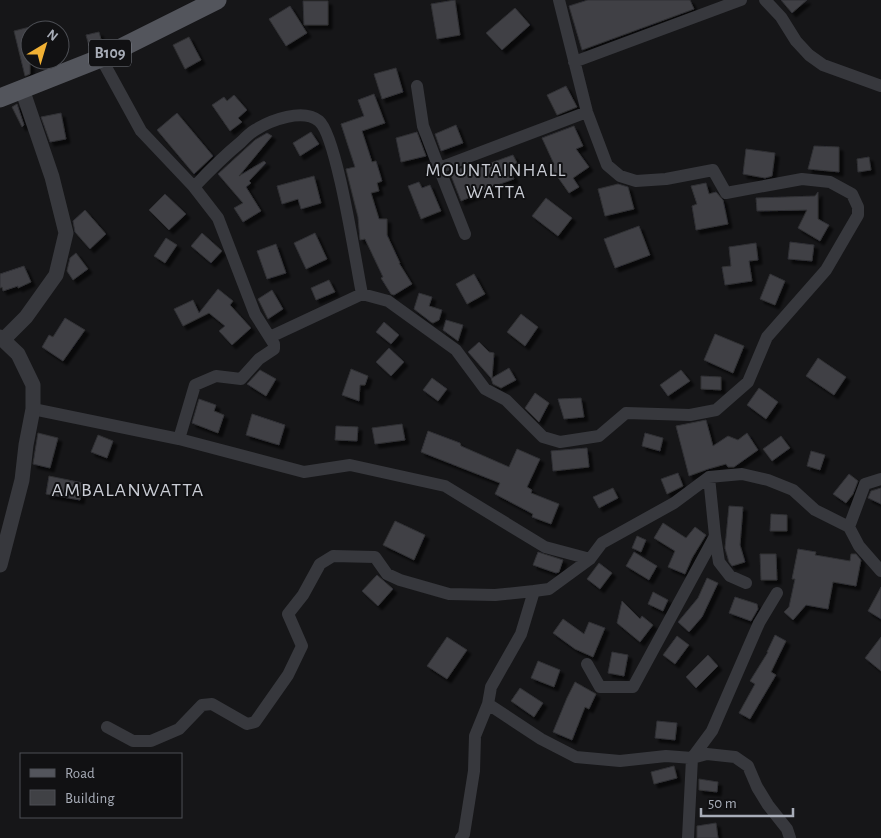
<svg xmlns="http://www.w3.org/2000/svg" width="881" height="838" font-family="'Alegreya Sans',sans-serif">
	<defs>
		<filter id="shadow"><feDropShadow dx="4" dy="4" stdDeviation="1" flood-color="#0009"/></filter>
	</defs>
	<rect width="100%" height="100%" fill="#161618"/>
	<path fill="#404145" stroke="#303034" filter="url(#shadow)" d="M455 0 460 35 437 39 431 4Z
		M588 0H690L694 9 582 50 569 6Z
		M781 0H807L792 13Z
		M303 1H328V25H304Z
		M290 6 307 33 286 46 269 19Z
		M515 8 530 25 502 50 486 33Z
		M30 27V74L25 76 14 31Z
		M99 32 102 43 89 46 86 35Z
		M189 37 201 60 185 69 173 45Z
		M396 68 403 92 382 99 374 74Z
		M566 86 577 107 557 115 547 95Z
		M374 94 385 123 362 131 372 162 376 161 382 181 377 183 379 191 371 193 379 219H387V235L400 263H399L412 284 394 295 391 294 381 278 383 277 365 239 360 240 358 217 346 169 355 167 341 124 364 116 358 100Z
		M234 95 247 110 238 118 242 122 230 131 212 105 224 97 227 101Z
		M17 104 24 125 22 127 12 107Z
		M61 113 66 139 50 142 41 117Z
		M177 113 213 156 194 174 157 130Z
		M456 125 463 143 441 151 435 134Z
		M574 126 583 146 576 149 589 167 573 178 579 187 569 193 550 166 554 164 542 138Z
		M311 132 319 144 300 156 293 143Z
		M417 132 426 156 401 162 396 138Z
		M267 133 272 136 239 176 264 161 266 163 249 181 251 183 246 187 261 211 243 222 234 208 243 203 218 174 255 140Z
		M814 146 839 147V172L808 169Z
		M746 149 775 153 772 176 765 178 743 174Z
		M513 155 517 163 509 166 514 179 483 190V192L461 201 450 173 472 164 474 169Z
		M869 157 871 170 858 172 857 159Z
		M314 176 321 203 301 209 298 199 282 204 277 186Z
		M419 182 422 188 430 185 441 211 421 219 408 186Z
		M706 183 709 194 716 192 723 200 728 224 696 230 692 206 697 204 691 186Z
		M618 184 628 187 634 209 605 216 598 189Z
		M818 192V219L829 225 820 241 798 228 807 210 757 211 756 198 815 196Z
		M165 194 186 214 169 230 149 210Z
		M546 198 572 218 558 236 532 216Z
		M85 210 106 234 90 249 75 232 73 221Z
		M639 226 650 255 615 268 604 239Z
		M202 233 222 251 211 263 191 246Z
		M315 233 327 259 306 269 294 243Z
		M166 238 177 245 165 263 154 256Z
		M790 242 814 245 812 261 788 259Z
		M756 243 758 260 749 261 752 281 725 285 722 267 731 266 729 247Z
		M276 244 286 273 267 279 257 251Z
		M76 253 88 269 73 280 67 271 70 258Z
		M24 266 31 282 18 288V286L3 291 2 287 0 288V274Z
		M474 274 485 294 467 304 456 284Z
		M770 274 785 281 775 305 760 299Z
		M329 280 335 292 316 300 311 288Z
		M218 289 233 301 230 305 251 328 232 345 219 331 225 326 209 313 183 326 174 309 193 300 199 313Z
		M272 290 283 309 268 319 258 299Z
		M419 293 432 297 429 306 442 310 439 320 433 323 431 322 414 309Z
		M521 314 538 327 525 346 507 332Z
		M65 318 85 330 63 361 42 347 49 335 53 337Z
		M446 320 463 325 458 341 443 330Z
		M384 322 399 335 391 344 376 332Z
		M715 334 744 346 733 373 704 360Z
		M479 342 489 352 494 353 492 378 509 368 516 380 501 388 493 384 491 378 468 352Z
		M389 348 404 362 391 376 376 362Z
		M818 358 846 377 834 395 806 376Z
		M351 369 368 376 365 385H360L359 401 342 395Z
		M260 370 276 379 266 396 247 384Z
		M681 370 690 381 668 396 660 385Z
		M701 376 721 377V390L701 389Z
		M432 378 447 389 438 401 423 390Z
		M759 388 778 402 766 419 747 405Z
		M535 393 549 403 539 422 525 408Z
		M581 398 584 417 564 419 558 399Z
		M199 399 216 405 214 411 224 415 218 433 192 423Z
		M252 414 285 425 279 445 246 435Z
		M706 420 713 446 728 436 738 440 747 433 758 450 734 467H728L726 464 708 469 689 476 676 426Z
		M402 424 405 440 375 444 372 428Z
		M336 426 358 427 357 441 335 440Z
		M428 431 460 443 461 446 509 467 517 449 540 459 527 487 532 490 531 493 559 504 551 524 532 517 533 514 495 494 500 483 421 452Z
		M38 433 58 438 50 468 33 464Z
		M645 433 663 438 660 451 642 446Z
		M98 435 113 441 107 458 91 452Z
		M781 436 790 448 772 461 763 449Z
		M587 448 589 467 553 471 551 451Z
		M811 451 825 455 820 470 807 466Z
		M678 473 683 486 667 494 661 479Z
		M849 474 858 481 853 494 846 503 833 494Z
		M49 476 83 483 80 500 46 494Z
		M613 488 618 498 599 508 593 497Z
		M881 488V504L868 498 871 491Z
		M729 506 743 507 740 545 745 562 732 566 729 562 725 548Z
		M771 514 787 515V531H770Z
		M395 521 425 535 414 560 383 545Z
		M663 523 686 538 695 527 706 535 692 558 685 574 668 567 675 551 654 538Z
		M637 536 646 540 641 552 632 548Z
		M798 549 816 552 815 555 850 561 851 554H856L861 560 856 586 833 582 828 609 806 605 793 620 784 612 789 607 795 579H792Z
		M538 552 563 560 559 572 556 573 533 565Z
		M634 552 657 566 649 580 626 566Z
		M760 554H776L777 580H761Z
		M599 563 612 573 600 589 587 579Z
		M377 575 393 589 378 606 362 591Z
		M707 578 718 583 702 617 689 632 678 622 698 598Z
		M881 587V619L868 611Z
		M653 592 668 600 663 611 648 604Z
		M735 597 757 604 758 609 751 621 729 613Z
		M622 601 640 619 642 616 653 625 640 642 617 623Z
		M563 619 584 634 589 622 605 628 593 657 575 649 553 633Z
		M775 635 786 641 771 672 776 675 750 719 739 713 755 684 750 681 768 652H767Z
		M677 636 689 645 675 664 663 655Z
		M447 637 467 650 447 679 427 666Z
		M881 637V671L865 658Z
		M612 652 628 655 624 676 608 673Z
		M708 655 718 666 696 688 686 677Z
		M538 661 560 670 554 687 531 678Z
		M575 682 596 694 589 709 585 707 572 740 553 732 567 698Z
		M520 688 543 703 534 717 511 701Z
		M657 721 677 723 675 740 655 738Z
		M674 766 677 778 654 784 651 772Z
		M699 779 718 782 717 792 699 790Z
		M716 823 718 838H697V826Z"/>
	<g fill="none" stroke-linecap="round" stroke-linejoin="round">
		<path stroke="#37383d" stroke-width="12" d="M765 0 781 17 796 41 809 55 823 65 881 86
			M101 58 141 131 194 187 218 218 255 314 274 344V349L259 359 241 379 216 376 195 385 179 439
			M574 62 741 0
			M417 86 423 126 439 168
			M194 187C209 171 224 156 241 142 245 138 250 133 255 130 271 120 303 108 319 121 337 136 356 265 362 294
			M465 234 439 168 587 112
			M270 337 362 294 388 301 456 350 485 389 506 400 543 437 560 442 599 436 626 413 690 415 716 410 748 382 767 337 826 270 858 215V207L852 194 830 182 802 179 726 193 713 170 666 179 636 181 620 176 607 165 587 112 559 0
			M33 409 179 439 304 472 350 465 445 486 545 547 590 559
			M709 477 715 536 719 562 730 576 746 583
			M849 527 865 484 881 479
			M587 664 600 687H633L715 536
			M488 704 541 739 576 757 620 761 666 756 692 758 707 754 735 757 748 766 757 787 768 805 787 829 790 838
			M107 727 133 741H151L179 729 202 705 212 704 247 724 255 722 288 675 302 646 288 614 303 595 320 564 333 556 375 557 387 574 400 580 449 594 495 595 534 591
			M461 838 464 834 474 771 475 736 488 704 491 687 521 634 534 591 549 589 590 559 602 543 674 503 709 477 742 474 768 480 793 490 815 510 849 527 859 546 881 571
			M688 838 692 758 712 731 759 623 777 593"/>
		<path stroke="#37383d" stroke-width="15" d="M0 337 18 354 33 385V409L26 445 22 480 0 565
			M3 340 26 317 56 275 66 233 52 177 22 89"/>
		<path stroke="#53555c" stroke-width="19" d="M0 98 101 58 217 0"/>
	</g>
	<g text-anchor="middle" dominant-baseline="central" stroke-width="4" stroke-linejoin="round" paint-order="stroke">
		<rect fill="#111113" stroke="#7b7e86" stroke-width="1" x="89" y="39.5" width="42" height="27" rx="4"/>
		<g font-size="16" font-weight="bold" fill="#a8adb8">
			<text x="110" y="53">B109</text>
		</g>
		<g font-size="19" letter-spacing="1" fill="#c9ccd4" stroke="#111113">
			<text x="496" y="170">MOUNTAINHALL<tspan x="496" dy="22">WATTA</tspan></text>
		</g>
		<g font-size="20" letter-spacing="1" fill="#c9ccd4" stroke="#111113">
			<text x="128" y="490">AMBALANWATTA</text>
		</g>
	</g>
	<rect x="20" y="753" width="162" height="65" fill="#111113" stroke="#4d4f55"/>
	<rect x="30" y="769" width="25" height="8" fill="#53555c" stroke="#4d4f55"/>
	<text x="65" y="778" font-size="15" fill="#a8adb8">Road</text>
	<rect x="30" y="790" width="25" height="15" fill="#404145" stroke="#4d4f55"/>
	<text x="65" y="803" font-size="15" fill="#a8adb8">Building</text>
	<g transform="translate(45 45) rotate(38)"><circle r="24" fill="#111113" stroke="#4d4f55"/>
	<path d="M0-4L9 19L0 12L-9 19Z" fill="#f2b134"/>
	<text y="-8" font-size="14" font-weight="bold" text-anchor="middle" fill="#a8adb8">N</text>
	</g>
	<path d="M701 808v8h92v-8" fill="none" stroke="#a8adb8" stroke-width="2.5"/>
	<text x="708" y="808" font-size="15" fill="#a8adb8" stroke="#111113" stroke-width="4" paint-order="stroke">50 m</text>
</svg>
